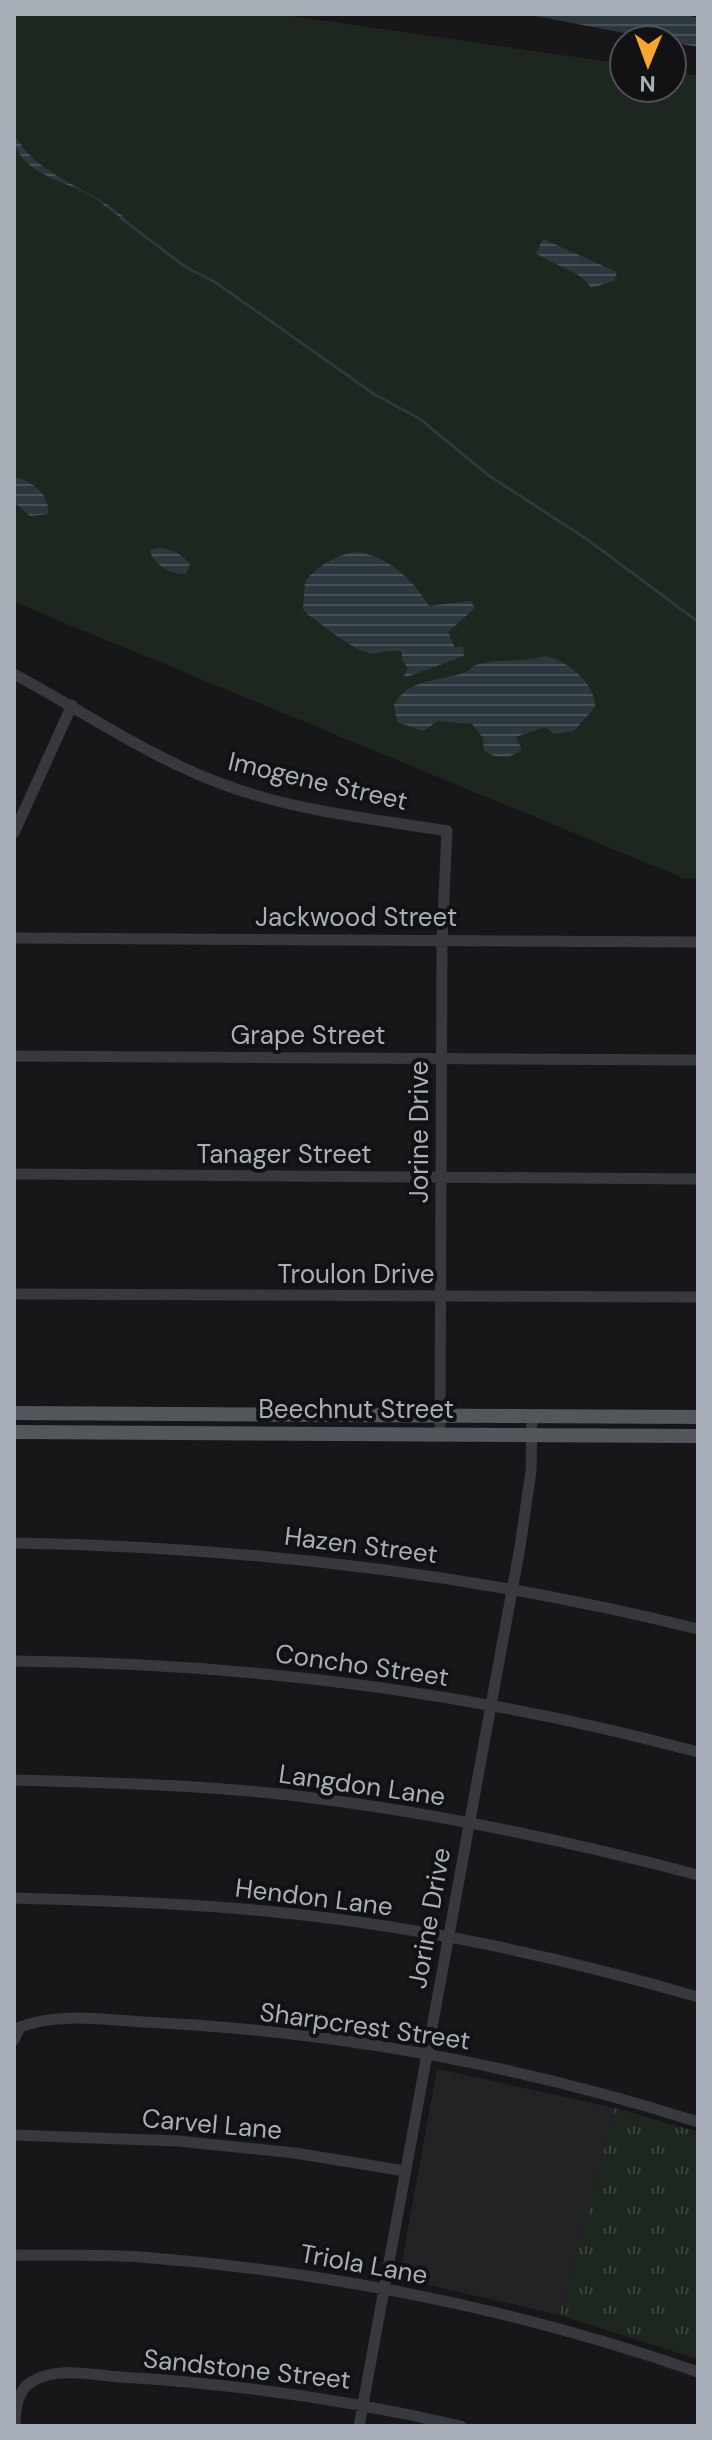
<svg xmlns="http://www.w3.org/2000/svg" width="712" height="2440" font-family="'DM Sans',sans-serif">
	<defs>
		<pattern id="park-tufts" width="24" height="20" patternUnits="userSpaceOnUse" patternTransform="scale(2)"><rect width="24" height="20" fill="#1e271f"/><path d="M3 7l-1-3M5 7V3M7 7l1-3M15 17l-1-3M17 17v-4M19 17l1-3" fill="none" stroke="#3c443d"/></pattern>
		<pattern id="water-rules" width="6" height="5" patternUnits="userSpaceOnUse" patternTransform="scale(2)"><rect width="6" height="5" fill="#2c373e"/><path d="M0 2.5h6" fill="none" stroke="#485158"/></pattern>
	</defs>
	<rect width="100%" height="100%" fill="#171719"/>
	<path fill="#232326" d="M437 2069 615 2108 559 2315 399 2278Z"/>
	<path fill="#1e271f" d="M14 14H278L624 64V88H672V71L698 76V878H683L14 602Z"/>
	<path fill="url(#park-tufts)" d="M615 2108 698 2132V2359L559 2315Z"/>
	<path fill="url(#water-rules)" d="M525 14H682L698 18V47Z
		M14 134C39 179 90 186 126 219 114 217 102 201 90 195 65 181 14 172 14 134Z
		M543 239 617 272 614 281 591 288C581 270 553 266 536 253Z
		M14 477C31 480 51 495 48 514L30 516 14 502Z
		M159 547 176 552 190 563 186 574C172 575 154 565 150 551Z
		M357 552C388 556 414 581 429 606L471 601 475 608 448 632 455 648 463 646 464 656 407 677 404 676 408 668 402 661V652C390 648 381 655 370 653 349 648 326 627 308 615L303 609 305 581C318 566 336 554 357 552Z
		M545 656C567 660 596 684 595 707L574 731 554 734 545 727 516 737 522 750C509 759 498 759 484 751L483 738 472 724 438 721 423 731 397 722 394 705C407 678 443 681 466 672 470 670 472 666 476 665 497 658 522 663 545 656Z"/>
	<g fill="none" stroke-linecap="round" stroke-linejoin="round">
		<path stroke="#2c373e" stroke-width="3" d="M14 122V137
			M121 218 184 266 215 282 374 394 420 419 488 475 588 540 697 621"/>
		<path stroke="#37393e" stroke-width="11" d="M14 674C83 711 152 759 225 785 295 811 374 819 447 831L442 940 440 1433
			M14 833 72 705
			M14 938 698 942
			M14 1056 698 1060
			M14 1174 698 1179
			M14 1294 698 1297
			M14 1543C245 1547 473 1573 698 1629
			M14 1661C244 1663 475 1692 698 1752
			M14 1780C111 1783 209 1785 305 1797 438 1813 568 1841 698 1875
			M14 1898C101 1901 189 1903 275 1912 418 1926 561 1957 698 1997
			M14 2040 20 2027C60 2012 103 2020 145 2022 332 2031 520 2065 698 2122
			M14 2135 178 2141 295 2153 405 2171
			M14 2255C56 2256 99 2254 141 2257 332 2272 517 2309 698 2372
			M15 2426C15 2411 17 2391 31 2382 56 2366 93 2375 121 2377 237 2384 349 2400 461 2426
			M359 2426 520 1547 531 1471 532 1416"/>
		<path stroke="#53565d" stroke-width="14" d="M14 1413 698 1417
			M14 1432 698 1436"/>
	</g>
	<g text-anchor="middle" dominant-baseline="central" stroke-width="8" stroke-linejoin="round" paint-order="stroke">
		<g font-size="26" fill="#a8afb9" stroke="#121214">
			<text transform="translate(318 781) rotate(13)">Imogene Street</text>
			<text x="356" y="917">Jackwood Street</text>
			<text x="308" y="1035">Grape Street</text>
			<text transform="translate(419 1132) rotate(-90)">Jorine Drive</text>
			<text x="284" y="1154">Tanager Street</text>
			<text x="356" y="1274">Troulon Drive</text>
			<text x="356" y="1409">Beechnut Street</text>
			<text transform="translate(361 1545) rotate(7)">Hazen Street</text>
			<text transform="translate(362 1665) rotate(8)">Concho Street</text>
			<text transform="translate(362 1785) rotate(8)">Langdon Lane</text>
			<text transform="translate(314 1897) rotate(7)">Hendon Lane</text>
			<text transform="translate(429 1918) rotate(-80)">Jorine Drive</text>
			<text transform="translate(365 2026) rotate(8)">Sharpcrest Street</text>
			<text transform="translate(212 2124) rotate(5)">Carvel Lane</text>
			<text transform="translate(364 2264) rotate(10)">Triola Lane</text>
			<text transform="translate(247 2369) rotate(6)">Sandstone Street</text>
		</g>
	</g>
	<rect width="712" height="2440" fill="none" stroke="#a8afb9" stroke-width="32"/>
	<g transform="translate(648 64) rotate(181)"><circle r="38" fill="#121214" stroke="#4e5156" stroke-width="2"/>
	<path d="M0-6L14 30L0 20L-14 30Z" fill="#faa62d"/>
	<text y="-12" font-size="22" font-weight="bold" text-anchor="middle" fill="#a8afb9">N</text>
	</g>
</svg>
